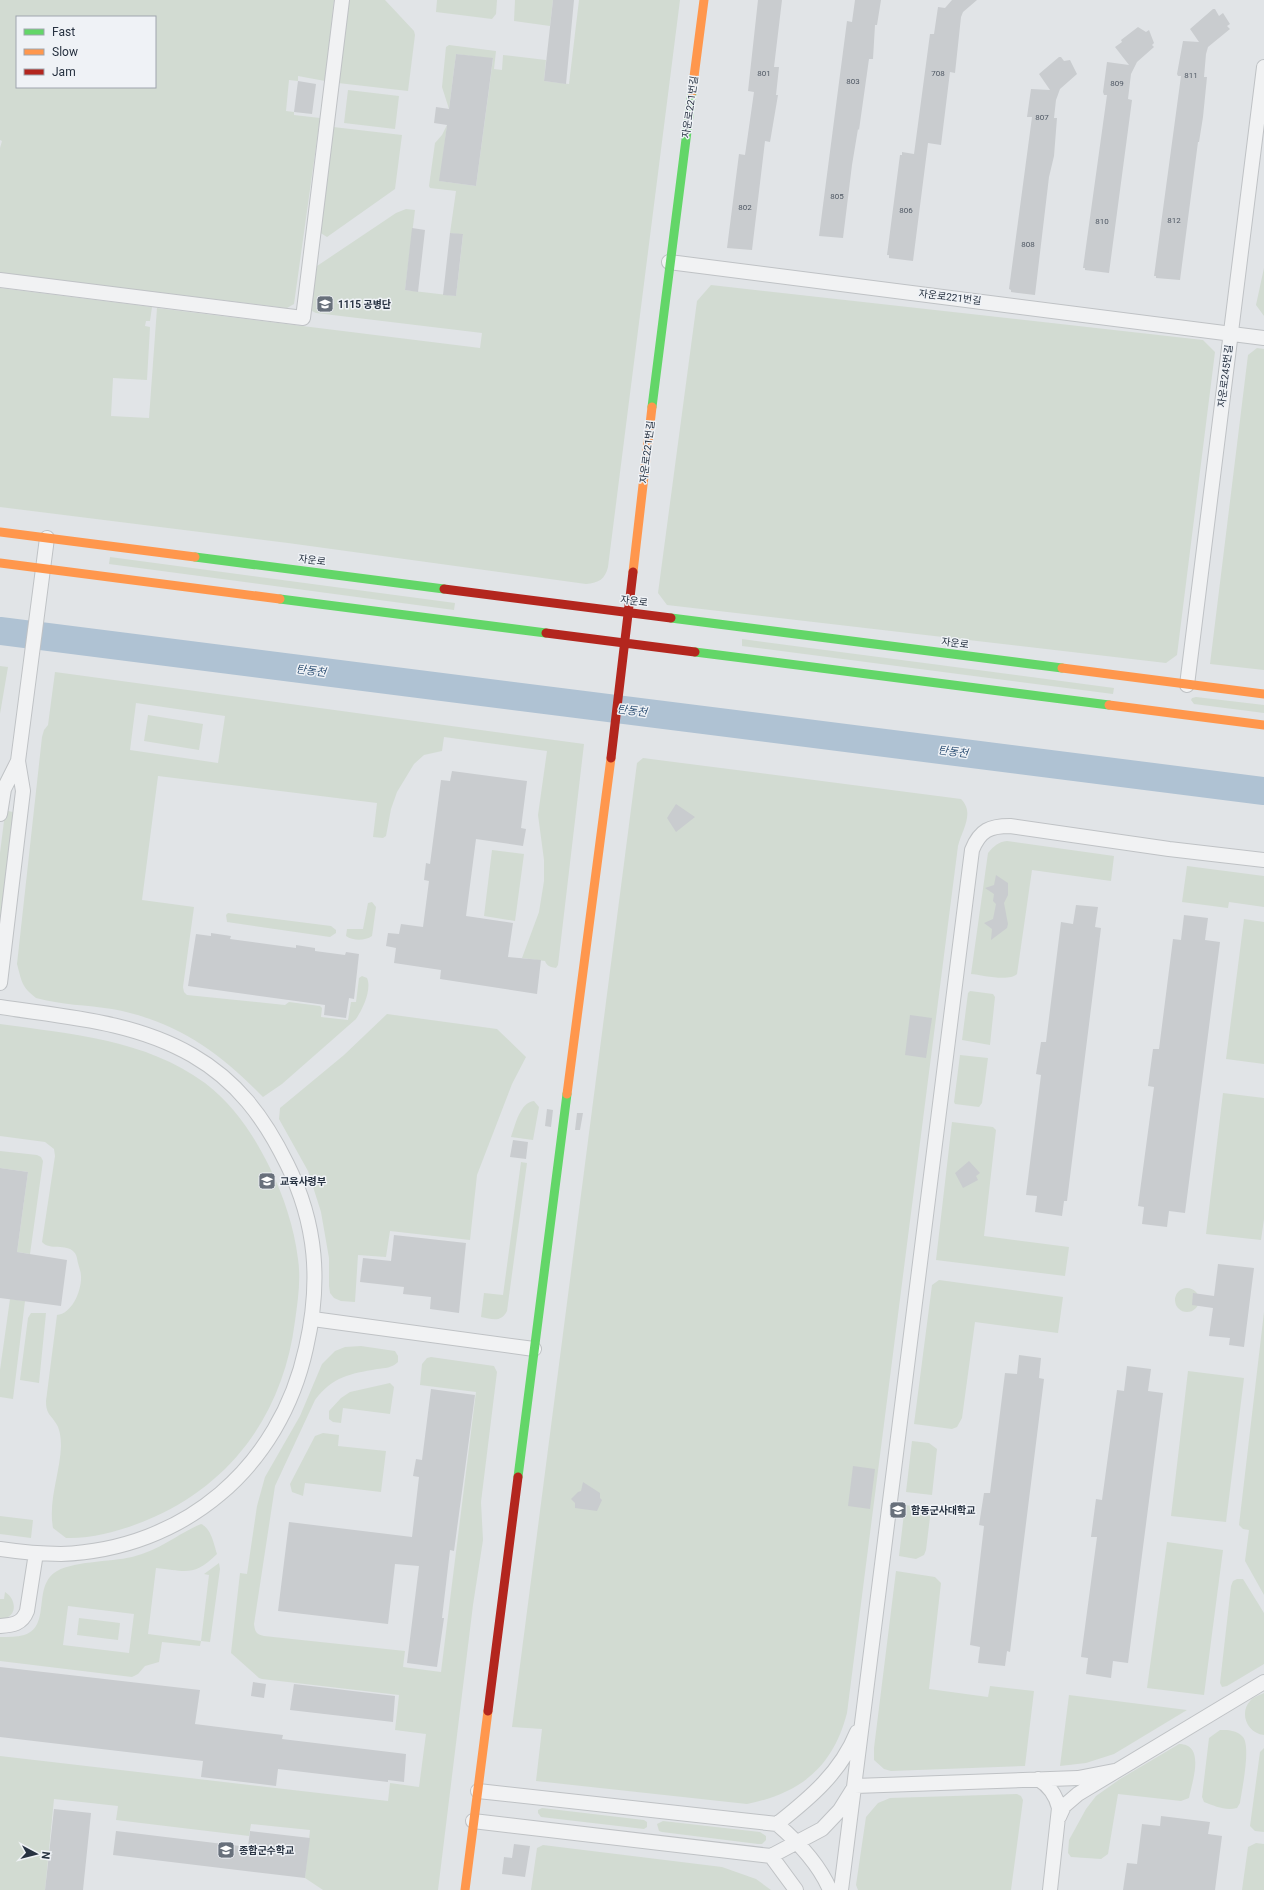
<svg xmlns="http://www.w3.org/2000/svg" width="1264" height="1890" font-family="Roboto,'Noto Sans KR',sans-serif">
	<rect width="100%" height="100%" fill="#e1e4e7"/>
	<path fill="#d2dbd2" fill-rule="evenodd" d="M0 0H334L325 81 298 76V81L289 80 286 111 294 112V115L320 118 294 304 287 308 0 273V148L2 141 0 140ZM17 17H155V87H17Z
		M349 0H385L414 31 415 35 408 91 338 83Z
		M437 0H497L496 14 492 19 436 12Z
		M515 0H553L550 26 514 21Z
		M579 0H680L608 567C605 579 599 583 586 584L288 543 0 507V288L152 307 150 321H146L145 326 150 327 147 380 113 378 111 416 149 418 157 308 480 348 482 333 316 313 312 311 311 306 315 269 317 266 396 213 406 209 415 210 405 290 456 296 463 235 450 233 456 191 430 188 429 186 435 143 442 135 447 125 440 181 476 186 493 59 456 54 449 109 442 87 446 47 449 45 496 51 494 69 502 70 503 55 546 60 544 81 569 84Z
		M348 90 399 96 395 129 344 123Z
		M333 127 402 135 395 189 327 237 319 232Z
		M1264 268V316L1256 305Z
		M711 285 1203 340 1215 352 1177 655 1166 663 667 605 658 593 697 301Z
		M1257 348 1264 349V670L1210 664 1248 355Z
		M110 557 455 603 454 610 109 564Z
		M742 639 1114 688 1113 694 742 646Z
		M0 666 8 667 0 714Z
		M55 672 584 744 558 965 556 968C550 967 547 966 545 961L522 958 539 912 544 881V860L538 815 547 751 444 737 442 751 424 755 414 764 397 792 391 809 386 836 383 838 373 837 377 803 158 776 142 900 194 907 183 987 184 992 187 995 285 1005 289 1002 320 1006 322 1008 321 1017 348 1020 351 1002H356L359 978 362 976 367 978C372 989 363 1009 356 1019L282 1084 263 1097C218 1051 176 1021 112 1009 87 1005 61 1005 36 998 21 986 22 982 17 964L42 737 44 730 48 725ZM136 703 225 716 218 763 130 750Z
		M1196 697 1264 705V713L1194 704 1191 700 1192 698Z
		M148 715 203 724 199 750 144 741Z
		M643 758 961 799C975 813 962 830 958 846L847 1713C833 1767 801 1793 747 1804L536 1781 542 1729 512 1727 637 763Z
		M8 811 13 812 15 815 0 931V853L5 813Z
		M1007 841 1114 856 1111 881 1032 870 1017 974C1009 982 982 975 971 974L988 853C994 846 998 842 1007 841Z
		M492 850 524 854 515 921 484 916Z
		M1187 866 1264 876V907L1229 902 1228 908 1182 902Z
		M372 902 376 907 372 936C365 941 353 941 346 936L347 929H363L368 903Z
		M228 913 331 926 336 930V933L330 937 227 922 226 915Z
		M1244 919 1264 922V1064L1226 1059Z
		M970 991 993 994 995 997 990 1045 962 1040 968 993Z
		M387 1014 497 1029 526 1057 512 1084 477 1175 470 1240 390 1231 386 1257 358 1255 355 1302 341 1301 334 1298 330 1293 329 1286V1258L321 1212 308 1171 279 1119 280 1108 344 1055Z
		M0 1024C71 1034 145 1039 205 1083 235 1106 253 1134 270 1168 284 1197 294 1227 298 1259 301 1279 298 1300 295 1321 284 1409 236 1480 154 1517 127 1529 95 1539 66 1538L53 1528C48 1501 60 1473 61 1446 61 1439 60 1430 57 1425 51 1414 46 1415 46 1401L57 1315C72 1314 82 1290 81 1276 81 1272 79 1267 78 1263 77 1259 77 1255 74 1252 66 1243 50 1251 42 1242L55 1156 54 1149 45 1142 0 1136Z
		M960 1055 988 1058 982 1103 979 1107 955 1104 954 1102Z
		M1223 1093 1264 1098V1219L1261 1240 1206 1234Z
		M534 1101 539 1107 533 1140 511 1137C515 1126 520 1102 534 1101Z
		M952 1122 993 1127 996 1130 984 1236 1069 1247 1065 1276 936 1260Z
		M0 1151 37 1155 41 1157 43 1161 30 1254 17 1252 28 1172 0 1168Z
		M521 1162 527 1163 507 1311C501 1323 492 1319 481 1317L484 1293 503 1295Z
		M939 1280 1063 1297 1058 1333 975 1322 962 1418 957 1427 952 1429 914 1424 932 1285Z
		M1175 1300a12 12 0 1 1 24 0a12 12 0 1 1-24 0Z
		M10 1299 25 1301 13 1399 0 1397V1370Z
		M1264 1312V1595L1245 1561 1249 1530 1243 1529 1239 1525Z
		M31 1313H46L39 1383 20 1380 28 1318Z
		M361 1346 395 1351 398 1356V1362C392 1368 385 1368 377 1369 350 1374 333 1376 315 1400L275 1486 254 1624C255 1632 256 1634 264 1636L405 1651 403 1667 441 1672 476 1392 420 1385 422 1364 427 1358 431 1357 494 1366 497 1372 481 1502 483 1540 473 1605 438 1890H323L305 1878 310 1830 251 1824 249 1836 116 1820 118 1806 54 1799 45 1890H0V1756L388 1801 390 1783 419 1787 426 1734 395 1730 399 1695 262 1679 259 1678 231 1653 240 1573 247 1574 257 1506 265 1477 300 1416 322 1364 335 1351 345 1347Z
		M1188 1371 1244 1378 1226 1522 1171 1516Z
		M390 1383 394 1387 390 1414 343 1408 341 1423 333 1422 329 1419V1411L341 1398 350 1392Z
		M323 1433 339 1435 338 1446 386 1451 381 1492 305 1483 303 1496 292 1492 290 1484 315 1436Z
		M912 1441 929 1443 937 1449 932 1495 906 1492Z
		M905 1505 931 1509 926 1550 924 1555 916 1559 899 1556Z
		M0 1516 33 1520 31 1538 0 1534Z
		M201 1524C211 1528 214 1544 217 1554 194 1577 186 1571 156 1568L148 1634 201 1641 209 1575 204 1574 219 1563 220 1569 210 1642 201 1641 200 1646 162 1642 159 1662 145 1666 138 1674 132 1677 0 1661V1637C8 1637 17 1637 24 1635 51 1627 33 1589 54 1573 69 1561 111 1562 132 1557 160 1550 176 1535 201 1524ZM68 1606 134 1614 129 1653 63 1645Z
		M1167 1542 1223 1550 1204 1695 1147 1688Z
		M896 1571 935 1577 941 1583 929 1689 988 1697 990 1686 1034 1691 1025 1766 891 1771 884 1769 874 1760V1748Z
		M1237 1579H1243L1264 1613V1664L1227 1686 1222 1687 1220 1683 1231 1586 1233 1581Z
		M5 1592C18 1600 17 1619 0 1619V1599H4Z
		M79 1618 120 1623 118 1640 77 1635Z
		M1264 1693V1735C1247 1733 1239 1713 1250 1701 1253 1697 1260 1695 1264 1693Z
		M1069 1695 1187 1710 1114 1754 1086 1763 1060 1766Z
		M1220 1730C1228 1730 1237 1730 1243 1737 1251 1747 1242 1789 1240 1803L1237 1808C1225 1811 1215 1806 1204 1802L1202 1797 1209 1738Z
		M1179 1744C1206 1744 1192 1782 1189 1798L1181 1801 1118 1794 1108 1854 1101 1859 1071 1857 1068 1853 1069 1840 1086 1809 1096 1796 1120 1779Z
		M1264 1748V1832L1255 1831 1250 1826 1260 1752Z
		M1017 1794 1021 1796 1023 1800 1011 1890H858L856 1885 866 1817 878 1803 890 1798Z
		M542 1808 644 1820 647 1822V1827L644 1829 541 1817 538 1813V1810Z
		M663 1821 760 1832 766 1836V1840L762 1844H758L662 1832 659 1831 657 1824Z
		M1256 1843 1264 1844V1890H1242L1248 1847Z
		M543 1845 722 1867 756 1879 771 1890H531L537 1848Z"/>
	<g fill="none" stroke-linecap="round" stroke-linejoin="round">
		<path stroke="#afc2d3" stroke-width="28" d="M0 631 1264 791"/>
	</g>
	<path fill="#c9cccf" d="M553 0H574L566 84 544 81Z
		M758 0H782L774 67H779L776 95H778L770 142 765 141 752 250 727 248 739 154 745 155 754 92 748 91Z
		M855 0H881L877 25H875L873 59H869L859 130 858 129 852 165 843 238 819 236 847 21 852 22Z
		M952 0H977L963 12 961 17 955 73 950 72 941 145 928 143 913 261 889 258V255H887L900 155H902V152L914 154 930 34H934L938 7 945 8Z
		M1213 9H1215L1219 16 1223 13 1230 24 1227 26 1230 29 1208 47 1206 54 1204 77H1207L1203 117 1199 142H1198L1180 280 1156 278V276H1154L1181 76H1178L1177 74 1183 41 1199 42 1190 29Z
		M1138 27 1146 32 1149 30 1154 43 1152 45 1154 47 1137 62 1131 74 1128 99 1132 100 1109 273 1085 270V268H1083L1107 95H1104L1103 92 1107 62 1129 65 1115 47 1122 42 1121 40Z
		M456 54 493 58 476 186 439 181 447 125 434 123 436 107 449 109Z
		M1059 57H1061L1064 61 1070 60 1077 74 1060 89 1056 100 1054 118H1057L1054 156 1049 177 1035 295 1011 292V290L1009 289 1032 117H1027L1031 89 1050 90 1039 74Z
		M298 81 316 84 312 114 294 112Z
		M412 228 425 230 418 292 405 290Z
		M450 233 463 234 456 296 443 295Z
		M452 771 527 781 521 828 526 829 523 846 476 839 466 916 513 923 508 957 541 960 537 994 440 979 441 970 394 963 396 948 386 946 388 933 399 934 401 924 423 927 429 881 424 880 426 863 430 864 441 780 450 781Z
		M676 804 695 817 676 832 667 818Z
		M996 875 1008 883V895L1004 903 1008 924 1007 928 991 940 992 929 984 923 993 919 996 904 993 901 994 894 985 888 994 885Z
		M1076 905 1098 907 1095 927 1101 928 1067 1201H1064L1062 1216 1035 1212 1037 1196 1026 1195 1041 1075 1036 1074 1041 1042H1046L1061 922 1073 924Z
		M1184 915 1208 918 1205 940 1220 942 1185 1213 1169 1211 1167 1227 1142 1224 1144 1207 1138 1206 1154 1087 1148 1086 1153 1049H1159L1173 939 1181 940Z
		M211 933 231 936 230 939 296 948V945L315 948V951L345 955 346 952 359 954 354 999 349 998 346 1018 324 1015 325 1005 188 986 196 934 211 936Z
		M910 1015 932 1018 926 1058 905 1055Z
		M547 1109 553 1110 551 1127 545 1126Z
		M577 1113H583L580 1130H575Z
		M513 1140 528 1142 526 1159 510 1157Z
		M969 1161 980 1173 976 1176 978 1180 963 1188 955 1173Z
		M0 1168 28 1172 17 1252 67 1260 61 1306 0 1298Z
		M394 1235 466 1243 459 1313 430 1309 431 1297 403 1294 404 1287 360 1282 363 1258 391 1261Z
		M1218 1264 1254 1268 1244 1347 1229 1345 1230 1338 1209 1336 1213 1308 1192 1305 1193 1293 1214 1296Z
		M1019 1355 1041 1358 1039 1378 1044 1379 1010 1652 1007 1651 1005 1666 978 1663 980 1647 970 1645 984 1526 979 1525 984 1493H990L1005 1373 1017 1374Z
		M1127 1366 1151 1369 1148 1391 1163 1393 1128 1663 1113 1661 1111 1678 1086 1674 1088 1658 1081 1657 1097 1537H1091L1096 1499 1102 1500 1117 1390 1124 1391Z
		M431 1389 475 1395 454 1551 450 1550 442 1618H444L437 1667 407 1663 419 1566 395 1564 388 1624 278 1611 289 1522 412 1537 419 1477 413 1476 416 1459 422 1460Z
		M853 1466 875 1469 870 1509 848 1506Z
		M583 1482 600 1493V1498L602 1500 597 1511 575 1508V1503L571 1499 578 1492 581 1491Z
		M0 1667 200 1690 195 1724 283 1735 282 1739 406 1754 404 1782 388 1780V1782L278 1769 276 1786 201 1777 203 1761 0 1737Z
		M253 1682 266 1684 264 1698 251 1696Z
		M294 1684 395 1696 393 1722 290 1710Z
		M54 1809 91 1813 83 1890H45Z
		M1161 1816 1210 1822 1208 1834 1222 1836 1215 1890H1123L1127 1863 1137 1864 1142 1824 1160 1826Z
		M116 1831 248 1847 250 1831 310 1838 305 1878 113 1855Z
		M514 1844 530 1846 525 1877 502 1874 504 1857 512 1858Z"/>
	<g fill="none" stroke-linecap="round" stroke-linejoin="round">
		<g stroke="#bfc2c5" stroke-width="16">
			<path id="street" d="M669 262 1264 338
				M0 280 303 318 342 0
				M1187 685 1264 67
				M0 814 4 789 18 761
				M0 983 23 791 18 761 47 538
				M0 1007C65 1017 133 1021 192 1055 237 1081 264 1117 287 1164 317 1224 321 1283 306 1348 280 1467 185 1549 61 1554 41 1554 20 1552 0 1549
				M313 1319 534 1349
				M0 1626C13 1625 22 1624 27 1611L36 1553
				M1038 1779C1050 1786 1056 1795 1059 1808L1050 1890
				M478 1791 777 1824C798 1842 819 1864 830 1890
				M1059 1817 1064 1806 1078 1794 1264 1682
				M473 1821 771 1856 822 1829 840 1810 855 1786 1078 1778 1114 1771
				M777 1824C810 1798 841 1772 857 1732
				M771 1856 796 1890
				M841 1890 972 850C980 830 990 826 1010 826L1169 849 1264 860"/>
		</g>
		<use href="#street" stroke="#f1f2f3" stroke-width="14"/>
		<path stroke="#63d668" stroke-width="9" d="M652 407 692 92
			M195 557 444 589
			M280 599 546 633
			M671 618 1062 668
			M695 652 1109 705
			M518 1477 567 1094"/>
		<path stroke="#ff974d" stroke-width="9" d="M692 92 704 0
			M0 532 195 557
			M0 563 280 599
			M633 572 652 407
			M1062 668 1264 694
			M1109 705 1264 725
			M567 1094 611 758
			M465 1890 488 1711"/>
		<path stroke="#b3261e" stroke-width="9" d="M444 589 671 618
			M546 633 695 652
			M611 758 633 572
			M488 1711 518 1477"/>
	</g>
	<defs>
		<g id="university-square" transform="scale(0.9)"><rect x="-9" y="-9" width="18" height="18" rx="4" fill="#68707b" stroke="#eff2f6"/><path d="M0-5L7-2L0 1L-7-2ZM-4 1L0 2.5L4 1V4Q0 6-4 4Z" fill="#fff"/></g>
	</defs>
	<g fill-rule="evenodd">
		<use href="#university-square" x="325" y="304"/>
		<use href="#university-square" x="267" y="1181"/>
		<use href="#university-square" x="898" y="1510"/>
		<use href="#university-square" x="226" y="1850"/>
	</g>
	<g text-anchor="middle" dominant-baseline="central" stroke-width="3" stroke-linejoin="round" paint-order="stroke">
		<g font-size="8" fill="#505965">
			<text x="764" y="73">801</text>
			<text x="938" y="73">708</text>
			<text x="1191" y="75">811</text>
			<text x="853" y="81">803</text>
			<text x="1117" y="83">809</text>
			<text x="1042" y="117">807</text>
			<text x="837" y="196">805</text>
			<text x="745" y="207">802</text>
			<text x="906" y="210">806</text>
			<text x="1174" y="220">812</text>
			<text x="1102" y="221">810</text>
			<text x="1028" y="244">808</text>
		</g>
		<g font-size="10" fill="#273241" stroke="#eff2f6">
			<text transform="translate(690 107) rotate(-82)">자운로221번길</text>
			<text transform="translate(950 297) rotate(7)">자운로221번길</text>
			<text transform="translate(1225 376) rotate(-83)">자운로245번길</text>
			<text transform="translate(647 452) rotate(-83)">자운로221번길</text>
			<text transform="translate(312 560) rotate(7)">자운로</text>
			<text transform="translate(634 601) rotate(7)">자운로</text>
			<text transform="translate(955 643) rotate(7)">자운로</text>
		</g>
		<g font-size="10" font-weight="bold" fill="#273241" stroke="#eff2f6" text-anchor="start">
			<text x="338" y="304">1115 공병단</text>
			<text x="280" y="1181">교육사령부</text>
			<text x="911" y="1510">합동군사대학교</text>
			<text x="239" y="1850">종합군수학교</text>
		</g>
		<g font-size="11" font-style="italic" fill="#305276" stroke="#eff2f6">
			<text transform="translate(311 671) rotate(7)">탄동천</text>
			<text transform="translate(632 711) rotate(7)">탄동천</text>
			<text transform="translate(953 752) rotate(7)">탄동천</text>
		</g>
	</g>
	<rect x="16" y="16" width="140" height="72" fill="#eff2f6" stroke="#9fa5ae"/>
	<rect x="24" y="29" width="20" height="6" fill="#63d668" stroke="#9fa5ae"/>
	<text x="52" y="36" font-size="12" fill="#273241">Fast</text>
	<rect x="24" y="49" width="20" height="6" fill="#ff974d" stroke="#9fa5ae"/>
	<text x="52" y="56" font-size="12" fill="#273241">Slow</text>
	<rect x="24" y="69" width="20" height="6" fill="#b3261e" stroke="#9fa5ae"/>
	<text x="52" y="76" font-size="12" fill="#273241">Jam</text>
	<g transform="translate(36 1854) rotate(97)" stroke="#eff2f6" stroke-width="3" paint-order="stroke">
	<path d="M0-3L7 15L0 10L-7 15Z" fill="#273241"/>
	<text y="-6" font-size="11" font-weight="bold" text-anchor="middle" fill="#273241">N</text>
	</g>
</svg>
